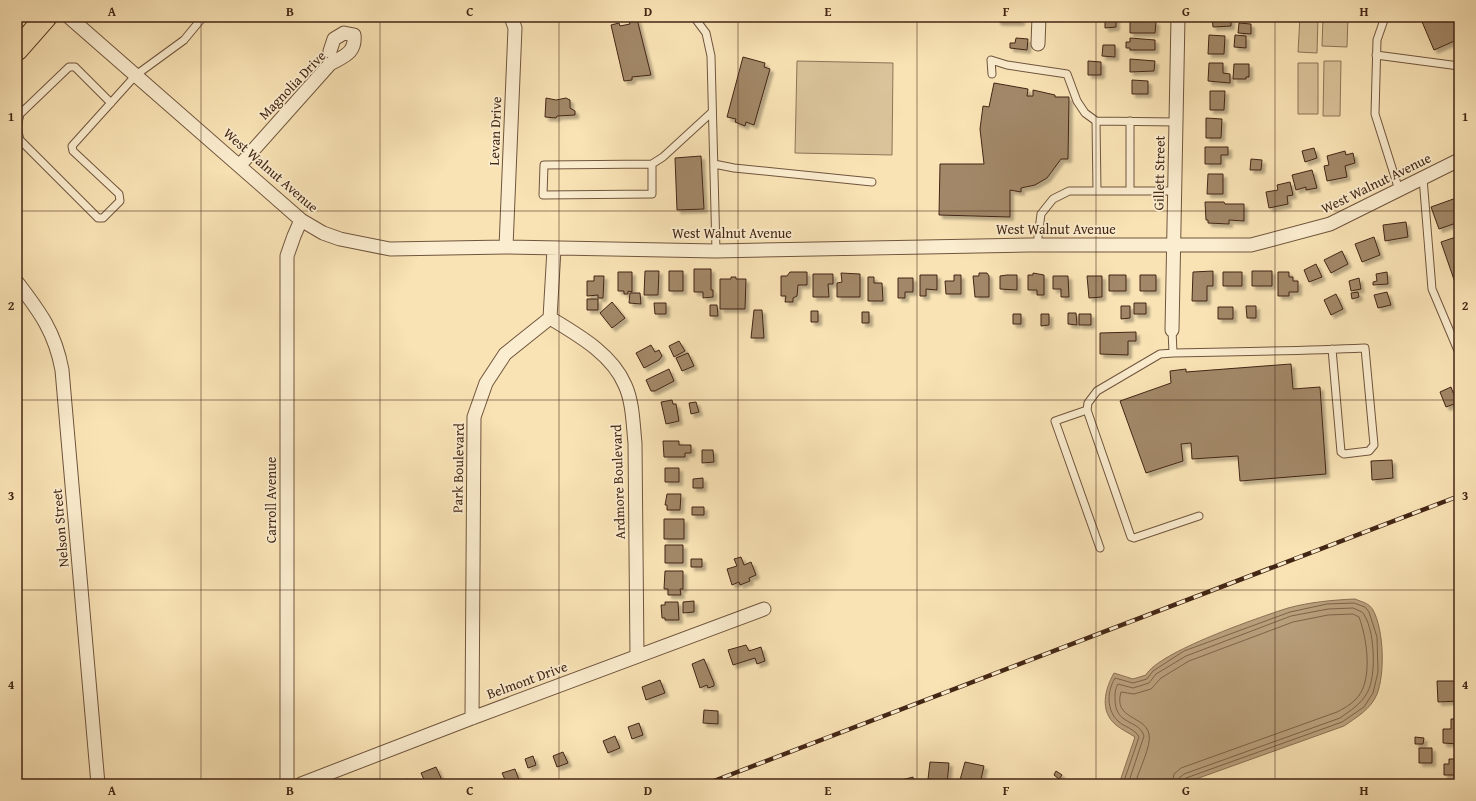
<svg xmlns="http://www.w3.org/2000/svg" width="1476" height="801" font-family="'Gentium Book Plus',serif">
	<defs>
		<filter id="shadow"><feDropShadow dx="3.5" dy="3.5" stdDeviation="1" flood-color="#0004"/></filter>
	</defs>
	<rect width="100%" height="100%" fill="#f9e3b5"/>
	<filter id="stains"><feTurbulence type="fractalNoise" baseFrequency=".005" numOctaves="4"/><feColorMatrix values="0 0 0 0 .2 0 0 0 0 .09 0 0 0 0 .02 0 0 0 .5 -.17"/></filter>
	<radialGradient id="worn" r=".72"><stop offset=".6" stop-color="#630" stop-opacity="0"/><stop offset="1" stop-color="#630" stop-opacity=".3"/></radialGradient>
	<path fill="#dac39a" stroke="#8e7458" d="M1300 17H1318L1317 53 1298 52Z
		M1323 17H1348L1347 47 1322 46Z
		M797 61 893 63 892 155 795 153Z
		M1324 61H1341L1340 116H1323Z
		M1298 63H1318V114H1298Z"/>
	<path fill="#bba37f" stroke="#8b7155" d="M1355 599C1362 602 1369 603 1373 610 1384 630 1385 674 1377 694 1371 709 1357 717 1344 726L1182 784H1119L1135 737C1129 733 1122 730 1116 725 1099 711 1105 689 1114 673L1133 679 1146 675C1158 652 1260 617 1288 608 1310 602 1333 600 1355 599Z"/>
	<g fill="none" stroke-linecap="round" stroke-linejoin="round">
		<path stroke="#7f644a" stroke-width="1" d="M1123 784 1139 737C1135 729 1125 727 1119 722 1106 711 1107 691 1115 678L1133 683 1147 679 1153 671 1184 651 1290 612 1327 604 1354 603 1365 607 1369 612 1377 637 1378 672 1373 693 1364 707 1342 722 1186 778 1183 784
			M1128 784 1144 736C1139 719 1115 726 1115 699 1115 693 1115 689 1118 684L1133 688 1149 683 1156 674 1186 656 1291 616 1328 609 1353 608 1362 612C1375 626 1377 677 1367 693 1360 705 1351 710 1340 718L1184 774 1179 778 1178 784
			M1135 784C1138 772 1152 745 1149 734 1145 715 1113 720 1121 692L1134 694 1151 689 1161 678 1189 661 1293 622 1328 615 1353 614 1359 617C1367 638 1374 683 1355 700 1350 705 1343 709 1337 712L1181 768 1174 774 1172 784"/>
	</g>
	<path fill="#a28868" stroke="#432615" filter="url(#shadow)" d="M997 17H1021V22H1000L997 21Z
		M1105 17H1116V27L1105 28Z
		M1212 17H1226V19H1231V26L1213 27Z
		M1420 17H1459V39L1434 50Z
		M637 19 651 75 632 77V80L624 81 611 25 619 23 620 26 630 24 629 21Z
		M1151 20 1156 22 1155 33H1130V21Z
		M1239 23 1251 24V34L1238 33Z
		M1209 35 1225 36 1224 54H1208Z
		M1235 35 1246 36V48L1234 47Z
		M1016 38 1028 39 1027 50 1010 48V43H1015Z
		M1130 38 1155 40V50H1130V48H1126V42H1130Z
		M1103 45H1115V57L1102 56Z
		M743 57 765 63 764 67 770 69 754 125 746 122 745 126 735 122 736 119 727 117Z
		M1130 59 1155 61 1154 71 1130 72Z
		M1088 61 1101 62V75H1088Z
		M1209 63H1223V73L1230 74V83L1208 81Z
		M1234 64H1249V77H1246V79H1233Z
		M1132 80 1148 81V94H1132Z
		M994 83 1028 89 1027 96H1033V90L1055 95V97H1069L1068 159H1061L1047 178 1035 185 1021 188V192L1010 190V217L939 215 940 164H984L980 129 983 106 989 107Z
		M1210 91H1225L1224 110H1210Z
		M546 98 556 100 566 98 570 100V108L575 111V115L557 116 556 118 545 117Z
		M1206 118 1222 119 1221 138H1206Z
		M1205 147H1228V155H1221V164H1205Z
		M1314 148 1317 158 1305 162 1302 151Z
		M1345 151 1346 155 1353 153 1355 163 1345 166 1347 177 1327 181 1324 166 1329 165 1327 156Z
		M701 156 704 209 677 210 675 158Z
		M1251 159 1262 160 1261 170H1250Z
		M1312 170 1317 188 1306 190V187L1296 190 1292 175Z
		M1208 174H1223V194H1207Z
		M1290 182 1293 195 1287 196 1288 204 1269 208 1266 192 1278 190 1277 185Z
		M1459 197V222L1439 229 1431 207Z
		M1205 202H1224L1225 204H1244V221L1229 220V224L1208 223V220H1206Z
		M1406 222 1408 237 1385 241 1383 225Z
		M1459 236V294L1441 242Z
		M1374 237 1380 255 1362 262 1355 244Z
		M1342 251 1348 264 1331 273 1324 260Z
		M1316 264 1322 277 1309 282 1304 270Z
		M694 269H711V290H713V297L703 298V292H694Z
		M645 271H659L658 295H644Z
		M669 271H683V291H669Z
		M1213 271V286H1207V301H1192L1193 272Z
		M1252 271H1272V286H1252Z
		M618 272H632V292L628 291V294H624V291H618Z
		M790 272H807V285H798L797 296 793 298V302H785L786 296H781V276H787Z
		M1223 272H1242V286H1223Z
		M1278 272H1289V277H1293V281H1298V292H1289V296H1278Z
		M1387 272 1388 284 1373 285V282L1377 281 1376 274Z
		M841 273 860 274V297H837V283L842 282Z
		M979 273H987L989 276V297H975L973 276H979Z
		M1033 273 1044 275V295H1037V290H1028V275H1033Z
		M813 274H833V284H828L829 297H813Z
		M920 275H937V290L926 289V296H920Z
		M954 275H961V294H946L945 281H954Z
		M1007 275H1017V290L1000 289V276Z
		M1109 275H1126V291H1109Z
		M1140 275H1156V291H1140Z
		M594 276H604L603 298H598V295L587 296V281H594Z
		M1053 276H1068L1069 297H1061V289H1053Z
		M1087 276H1102V297L1089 298Z
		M731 277H736V279H746L745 309H720V279H731Z
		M868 277H874V283H882L883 301H868Z
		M898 278H913V292H905V298H898Z
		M1359 278 1361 289 1351 291 1349 281Z
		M1358 292 1359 297 1352 299 1351 293Z
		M1387 292 1391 305 1378 308 1374 295Z
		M630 293H640L641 304 629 303Z
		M1336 294 1343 309 1331 315 1324 300Z
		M587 299H598V310H587Z
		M612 302 625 318 612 328 600 313Z
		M654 303H666V314H655Z
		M1134 303H1146V314H1134Z
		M710 305H717L718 316H710Z
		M1121 306H1130V318L1121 319Z
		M1246 306H1256V318H1247Z
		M1218 307H1233V319H1218Z
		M754 310H762L764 338H751Z
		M811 311H818V322H811Z
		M862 312H869V323H862Z
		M1068 313H1076L1077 325 1068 324Z
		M1013 314H1021V324H1013Z
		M1041 314H1049V325L1041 326Z
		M1079 314H1091V325H1079Z
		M1136 332V341H1128V355L1100 354V333Z
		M679 341 685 351 674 357 669 346Z
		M651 345 655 352 659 350 662 356 659 360 644 368 636 353Z
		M688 353 694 366 682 371 676 358Z
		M1291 364 1293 389 1320 387 1326 474 1240 481 1238 456 1192 459 1191 443 1181 444 1183 461 1146 473 1120 401 1171 383 1170 371 1186 369V372Z
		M669 369 674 381 655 391H651L646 380Z
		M1451 387 1457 403 1446 407 1440 392Z
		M672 400 673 404H676L679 421 666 424 661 402Z
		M696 402 699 412 691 414 689 403Z
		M663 441H679V445H691V453H685V457H664Z
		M702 450H713L714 462 702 463Z
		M1392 460 1393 478 1372 480 1371 461Z
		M665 468H679V482H665Z
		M703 478V488H693V479Z
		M667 494H681L680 510H667V505H665Z
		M692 507H704V515H692Z
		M664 519H684V539H664Z
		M665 545H683V563H665Z
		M741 557 744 565 751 562 756 575 749 578 750 581 740 585 739 582 732 585 727 569 737 566 734 559Z
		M691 559H702V567H691Z
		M665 571H683V589H680L681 595H668V589H664Z
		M694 601V612L683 613V602Z
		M665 602H678L679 620H665V618H662L661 605H665Z
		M746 645 749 651 761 647 765 661 757 664 755 658 733 665 728 650Z
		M704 659 714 683V686L708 688 707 685 700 688 692 664Z
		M660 680 665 693 646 700 642 687Z
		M1437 681H1456V689H1459V701L1438 702Z
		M704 710 718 711V724L703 723Z
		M1451 719H1459V744L1443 743V729H1451Z
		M639 723 643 735 632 739 628 727Z
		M615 736 620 748 608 753 603 741Z
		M1415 737 1424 738 1423 744H1415Z
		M1419 748H1432V763H1419Z
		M563 752 568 763 557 767 553 756Z
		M533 756 536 765 528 768 525 759Z
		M1449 759H1459V775H1444V764H1449Z
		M930 762 949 763 947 784H936V780L928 779Z
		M965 762 984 766 980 784H967L968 782 960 780Z
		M436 767 442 780 426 784 421 773Z
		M515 769 519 780 507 784 502 773Z
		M1056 771 1062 775 1059 779 1054 775Z
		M913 777 915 784H891L890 783Z
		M408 779 410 784H392Z
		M1429 780H1441V784H1429Z"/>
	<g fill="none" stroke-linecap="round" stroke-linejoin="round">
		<g stroke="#70553d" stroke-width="9">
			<path id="lane" d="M694 17 706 33 711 56 716 251
				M1385 17 1377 40 1375 114 1399 190
				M1376 55 1459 66
				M992 74 991 60 1007 65 1067 74 1077 101 1085 113 1096 121 1176 122
				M111 103 75 67H69L20 114C17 124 17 131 20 140L98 218H103L120 201 119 194 73 151 72 146 136 75 184 40 203 17
				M1096 121 1097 191
				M652 164V194L543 195 544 165 652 164 663 157 712 112
				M714 164 734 168 872 182
				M1423 178 1432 289 1459 353
				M1130 191V121
				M1037 245 1041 214 1053 199 1069 191H1175
				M1172 330 1173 353 1160 354 1097 391 1088 403 1087 410 1131 537 1134 538 1199 516
				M1173 353C1237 352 1300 351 1364 348H1365L1374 445 1369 451 1344 454 1341 452 1332 349
				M1087 410 1055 421 1100 548"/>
		</g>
		<g stroke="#70553d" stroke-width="15">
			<path id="street" d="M69 17 301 220 323 233 340 239 390 249 506 247 716 251 1028 245H1251L1330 224 1459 160
				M1038 44 1039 17
				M240 165 330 64C344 56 356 53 354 35L344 33 334 39 330 51
				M506 247 515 28 511 17
				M17 282C40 312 55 332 62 370L98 784
				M550 318C578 335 612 354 625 385 633 402 633 425 635 443L637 656
				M1172 330 1178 17
				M472 718 474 417 486 383 505 354 550 318 554 249
				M287 784V256L294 236 301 220
				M301 784 472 718 764 609"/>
		</g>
		<g stroke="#432615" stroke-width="23">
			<path id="primary" d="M17 50 46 17"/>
		</g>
		<path stroke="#432615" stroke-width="2" stroke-dasharray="1 2" stroke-linecap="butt" d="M1458 689 1459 688
			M934 784 935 780
			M966 784 967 781"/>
		<use href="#lane" stroke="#fbedcf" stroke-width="7"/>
		<use href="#street" stroke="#fbedcf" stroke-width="13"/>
		<use href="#primary" stroke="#f9e3b5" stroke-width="21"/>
		<g stroke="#432615" stroke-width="4.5">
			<path id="rail" d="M706 784 1459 496"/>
		</g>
		<use href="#rail" stroke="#fbedcf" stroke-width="3" stroke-dasharray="9" stroke-linecap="butt"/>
	</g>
	<path fill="none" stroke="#432615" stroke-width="1" stroke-opacity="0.55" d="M201 17V784M380 17V784M559 17V784M738 17V784M917 17V784M1096 17V784M1275 17V784M17 211H1459M17 400H1459M17 590H1459"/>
	<g text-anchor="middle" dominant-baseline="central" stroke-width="3.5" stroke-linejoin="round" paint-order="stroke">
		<g font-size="14" fill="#432615" stroke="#fbedcf">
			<text transform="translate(292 85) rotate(-46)">Magnolia Drive</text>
			<text transform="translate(495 131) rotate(-88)">Levan Drive</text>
			<text transform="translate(271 170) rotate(41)">West Walnut Avenue</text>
			<text transform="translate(1159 173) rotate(-89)">Gillett Street</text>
			<text transform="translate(1376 183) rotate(-26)">West Walnut Avenue</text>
			<text x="1056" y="229">West Walnut Avenue</text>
			<text x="732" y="233">West Walnut Avenue</text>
			<text transform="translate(458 468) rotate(-89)">Park Boulevard</text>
			<text transform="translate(618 482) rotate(-92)">Ardmore Boulevard</text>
			<text transform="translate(271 500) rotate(-90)">Carroll Avenue</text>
			<text transform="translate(60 528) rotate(-95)">Nelson Street</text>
			<text transform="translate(527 680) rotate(-20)">Belmont Drive</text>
		</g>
	</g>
	<rect width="1476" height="801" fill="none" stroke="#f9e3b5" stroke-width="44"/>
	<rect x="22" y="22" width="1432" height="757" fill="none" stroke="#432615" stroke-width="1.5"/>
	<g font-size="13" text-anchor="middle" font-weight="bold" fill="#432615">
		<text x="112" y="16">A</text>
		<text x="290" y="16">B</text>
		<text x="470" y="16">C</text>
		<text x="648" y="16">D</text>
		<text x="828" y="16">E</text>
		<text x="1006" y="16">F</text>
		<text x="1186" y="16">G</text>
		<text x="1364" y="16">H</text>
		<text x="11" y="121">1</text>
		<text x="1465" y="121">1</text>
		<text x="11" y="310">2</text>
		<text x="1465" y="310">2</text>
		<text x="11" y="500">3</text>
		<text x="1465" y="500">3</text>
		<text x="11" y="689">4</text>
		<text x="1465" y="689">4</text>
		<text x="112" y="795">A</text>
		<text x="290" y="795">B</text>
		<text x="470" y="795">C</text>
		<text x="648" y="795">D</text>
		<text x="828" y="795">E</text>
		<text x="1006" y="795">F</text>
		<text x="1186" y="795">G</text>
		<text x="1364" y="795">H</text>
	</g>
	<rect width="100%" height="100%" filter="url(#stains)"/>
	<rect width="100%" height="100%" fill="url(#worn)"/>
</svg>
